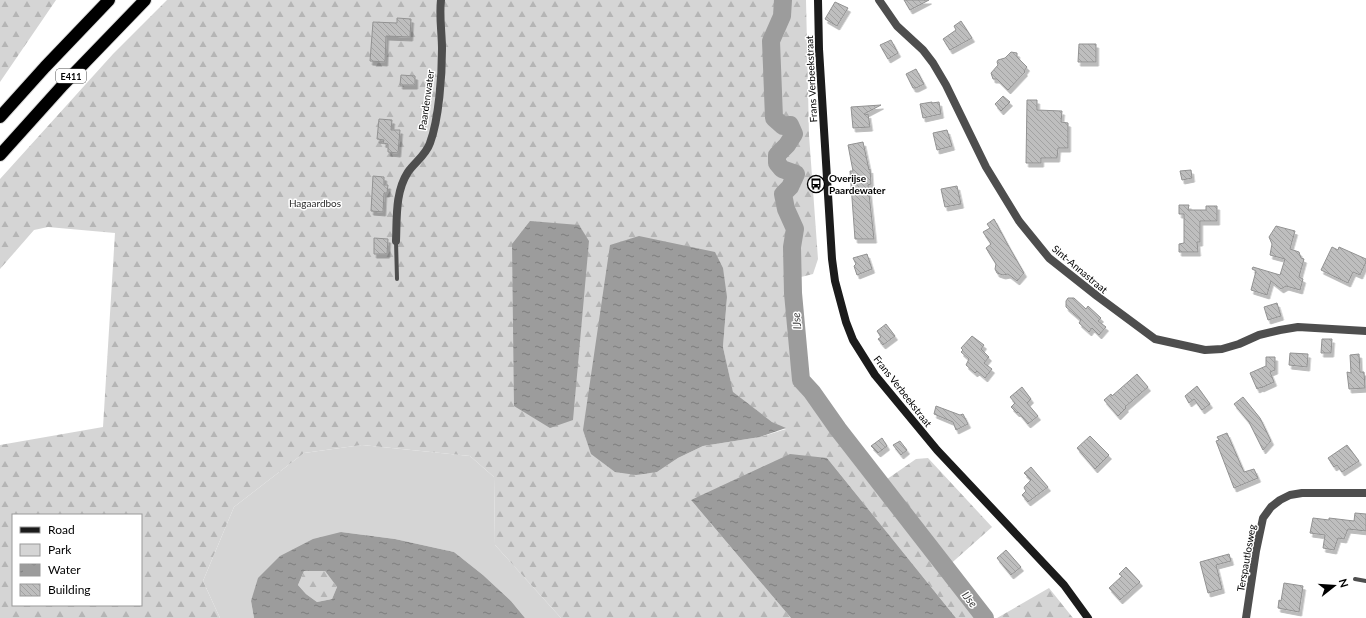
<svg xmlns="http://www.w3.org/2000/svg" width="1366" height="618" font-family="Lato,sans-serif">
	<defs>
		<pattern id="forest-firs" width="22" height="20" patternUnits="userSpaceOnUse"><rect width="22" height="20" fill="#d5d5d5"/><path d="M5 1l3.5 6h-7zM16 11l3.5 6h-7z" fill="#b5b5b5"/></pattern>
		<pattern id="water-ripples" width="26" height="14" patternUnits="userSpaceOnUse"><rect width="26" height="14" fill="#9c9c9c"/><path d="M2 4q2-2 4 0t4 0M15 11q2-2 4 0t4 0" fill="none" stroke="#7d7d7d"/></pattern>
		<pattern id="building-back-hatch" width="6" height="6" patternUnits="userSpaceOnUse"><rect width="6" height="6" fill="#bebebe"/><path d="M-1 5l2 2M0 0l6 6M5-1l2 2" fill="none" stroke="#a2a2a2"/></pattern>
		<filter id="shadow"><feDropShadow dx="2.5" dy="4" stdDeviation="0" flood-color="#0004"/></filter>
	</defs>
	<rect width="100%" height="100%" fill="#fff"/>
	<path fill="#d5d5d5" d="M362 445 470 456 494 477 495 545 561 618H525L511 601 483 575 454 552 395 539 341 532 251 601 254 618H220L203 581 234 507 304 453Z"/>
	<path fill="url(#forest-firs)" fill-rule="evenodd" d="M0 0H56L0 82Z
		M167 0H806L809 135 818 259 813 274 793 279 801 380 812 392 838 429 880 484 916 459 928 458 992 527 946 568 985 618H956L827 458 691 500 791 618H561L495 545 494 477 470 456 362 445 304 453 234 507 203 581 220 618H0V445L103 427 115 233 48 227 34 230 0 269V179L113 54ZM727 297 723 347 733 393 772 422 786 429 760 437 703 446 678 458 657 472ZM13 515H141V605H13Z
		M304 571H325L337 587 332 599 317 602 306 594 298 585Z
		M1049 588 1073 618H997Z"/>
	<path fill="url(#water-ripples)" fill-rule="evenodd" d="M530 221 579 225 589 241 573 420 550 428 514 406 512 244Z
		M639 236 715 252 723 268 727 297 723 347 733 392 772 422 786 428 760 437 703 446 678 458 657 472 636 475 615 472 591 454 583 430 610 245Z
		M790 454 827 458 956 618H791L691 500Z
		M341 532 395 539 454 552 483 575 511 601 525 618H254L251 601 258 578 280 556 313 539ZM304 571H325L337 587 332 599 317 602 306 594 298 585Z"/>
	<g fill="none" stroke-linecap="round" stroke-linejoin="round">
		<path stroke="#9c9c9c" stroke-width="18" d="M783 0 782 16 771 41 774 118 783 126 790 125 794 134 787 145 777 155V163L782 169 796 174 790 187 783 194 786 209 795 229 792 247 793 293 801 380 812 392 838 429 985 618"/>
	</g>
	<path fill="url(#building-back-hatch)" stroke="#929292" filter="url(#shadow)" d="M904 0H929L910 10Z
		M835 2 848 8 837 26 825 19Z
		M397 18 411 19 410 37 386 36 385 62 370 61 373 22 397 23Z
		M961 21 972 38 950 50 943 39 956 30 954 26Z
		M891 40 898 53 888 59 880 45Z
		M1079 44H1096V62H1078Z
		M1011 52 1017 53V57L1027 67 1024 71 1025 72 1008 90 997 79H993L991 73 998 65 997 62 998 60 1005 58Z
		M916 69 924 84 916 88H913L906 74Z
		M401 75 415 76V85H400Z
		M1003 96 1010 102 1001 111 995 104Z
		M1027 100H1037V110L1062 111 1061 122 1068 123V148H1058L1057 158H1041V163H1026Z
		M932 102V103L939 102 941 114 923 118 920 104Z
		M881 105 864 114 865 115 868 114 870 127 853 128 851 107Z
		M379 119 392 120 391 130H400L398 153 388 152V144L383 143 384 140 377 139Z
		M947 130 952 146 937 150 933 133Z
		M863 142 869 170 870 169 871 184 868 185 874 239H855L850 171H853L848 145Z
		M1191 170 1192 178 1182 180 1180 171Z
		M373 176 384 177V185H388L387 193H384L383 212 371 211Z
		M957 186 961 204 945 207 941 189Z
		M1179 205H1189L1188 210H1206V206H1217V221H1200V242H1197L1198 252H1179V244L1184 243V214H1179Z
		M994 219 1008 245 1024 273 1017 281 1008 274 1003 275 997 273 995 269 996 264 986 248 991 244 983 232 990 228 987 224Z
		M1276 226 1295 231 1290 249 1299 252 1301 258 1304 259 1299 277 1303 279 1300 290 1286 286 1281 289 1271 281 1267 295 1251 290 1256 271 1252 269 1253 267 1280 275 1285 259 1270 255 1272 244 1269 237Z
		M374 238 388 239 387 254H374Z
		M1332 247 1338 250 1339 247 1366 259V262L1360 275 1353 272 1348 283 1321 270Z
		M867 254 872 269 857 275 854 266 856 264 853 258Z
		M1068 298H1074L1086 309 1088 306 1101 318 1098 321 1106 327 1099 335 1092 328 1089 332 1079 323 1081 320 1066 307V301Z
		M1277 303 1281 316 1268 320 1264 307Z
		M886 324 895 336 883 345 878 339 881 337 877 331Z
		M972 336 984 345 981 349 989 357 984 363 992 369 985 378 977 371 975 373 966 365 969 359 961 352 963 350 961 348Z
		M1322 339H1332L1331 353H1321Z
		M1290 353 1308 354 1307 367 1289 365Z
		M1359 354 1360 372H1364L1365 388 1349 389 1347 372 1351 373 1350 355Z
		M1266 357H1275V370L1270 372 1274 382 1261 388V387L1257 389 1250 373 1266 366Z
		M1137 374 1148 387 1125 407 1126 408 1118 416 1104 400 1111 394 1112 396Z
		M1197 386 1210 404 1202 410 1194 399 1189 403 1185 396Z
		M1022 387 1031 399 1027 403 1038 416 1028 424 1018 412 1017 413 1011 407 1015 403 1010 397Z
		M1243 397 1260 418 1271 441 1263 450 1249 422 1234 404Z
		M936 406 960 415 963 414 968 424 956 430 953 422 934 414Z
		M1227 433 1244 472 1254 469 1258 478 1234 488 1216 441 1219 440 1217 437Z
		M1090 436 1109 455 1095 469 1077 448Z
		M882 438 887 446 878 453 871 446Z
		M900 441 907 450 901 455 893 445Z
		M1347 445 1359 461 1342 472 1337 465 1334 467 1328 458Z
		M1031 467 1048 487 1028 502 1022 495 1026 491 1024 488 1025 486 1031 480 1024 473Z
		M1355 513 1366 514V531L1348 529 1344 539 1338 538 1334 550 1323 548 1325 535 1310 533 1313 518 1329 520V518L1354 521Z
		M1006 550 1021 567 1011 575 997 558Z
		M1229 554 1231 561 1216 565 1222 589 1208 593 1200 562Z
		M1126 567 1140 582 1120 600 1109 588 1122 576 1119 574Z
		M1284 583 1303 586 1299 612 1278 608 1279 600 1281 601Z"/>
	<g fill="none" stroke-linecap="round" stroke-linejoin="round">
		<g stroke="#dbdbdb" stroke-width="14">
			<path id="highway" d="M0 117 45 67 109 0
				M0 155 63 85 145 0"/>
		</g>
		<path stroke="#4e4e4e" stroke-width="4" d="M396 241 397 279
			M1355 579 1366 581"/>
		<path stroke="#4e4e4e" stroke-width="8" d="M879 0 897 26 923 50 933 63 946 85 986 167 1019 221 1049 258 1097 296 1155 339 1205 350 1222 349 1239 344 1259 335 1280 330 1298 327 1366 331
			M396 241C397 218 395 192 408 172 415 162 426 155 430 143 439 119 442 75 442 49 442 33 439 16 441 0
			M1246 618 1256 551 1263 518 1271 507 1280 500 1290 495 1302 493H1366"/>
		<path stroke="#1b1b1b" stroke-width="8" d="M818 0 819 49 832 259 835 281 846 322 853 340 875 375 937 450 1064 585 1088 618"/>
		<use href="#highway" stroke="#000" stroke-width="12"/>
	</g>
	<defs>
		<g id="bus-ring" transform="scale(0.9)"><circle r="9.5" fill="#fff" stroke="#000" stroke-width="1.5"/><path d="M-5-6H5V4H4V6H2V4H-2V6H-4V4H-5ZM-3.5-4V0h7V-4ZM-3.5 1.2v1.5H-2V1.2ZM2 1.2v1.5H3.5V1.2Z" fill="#000"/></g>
	</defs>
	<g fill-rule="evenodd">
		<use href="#bus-ring" x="816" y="184"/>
	</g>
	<g text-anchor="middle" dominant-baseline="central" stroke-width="3" stroke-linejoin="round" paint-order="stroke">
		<rect fill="#fff" stroke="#4c4c4c" stroke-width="1" x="56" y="69" width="30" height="14" rx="3"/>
		<g font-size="9" font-weight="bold" fill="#000">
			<text x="71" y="76">E411</text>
		</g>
		<g font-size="10" fill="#000" stroke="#fff">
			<text transform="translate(811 79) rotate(-93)">Frans Verbeekstraat</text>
			<text transform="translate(426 100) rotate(-82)">Paardenwater</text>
			<text transform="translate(1080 269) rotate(40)">Sint-Annastraat</text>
			<text transform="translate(903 391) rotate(52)">Frans Verbeekstraat</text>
			<text transform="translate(1246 558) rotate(-80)">Terspautlosweg</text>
		</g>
		<g font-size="10" font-weight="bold" fill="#000" stroke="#fff" text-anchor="start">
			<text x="829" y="178">Overijse<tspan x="829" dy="12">Paardewater</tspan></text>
		</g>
		<g font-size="10" fill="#2c2c2c" stroke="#fff">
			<text x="315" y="203">Hagaardbos</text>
		</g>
		<g font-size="11" font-style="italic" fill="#3d3d3d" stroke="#fff">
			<text transform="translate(796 321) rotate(-95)">IJse</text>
			<text transform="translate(970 599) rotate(52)">IJse</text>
		</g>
	</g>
	<rect x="12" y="514" width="130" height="92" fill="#ffffff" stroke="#999999"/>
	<rect x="20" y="527" width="20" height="6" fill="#1b1b1b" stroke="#999999"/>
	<text x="48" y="534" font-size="12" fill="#000000">Road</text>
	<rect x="20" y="544" width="20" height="12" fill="#d5d5d5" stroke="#999999"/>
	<text x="48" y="554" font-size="12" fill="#000000">Park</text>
	<rect x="20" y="564" width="20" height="12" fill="url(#water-ripples)" stroke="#999999"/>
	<text x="48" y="574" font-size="12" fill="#000000">Water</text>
	<rect x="20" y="584" width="20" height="12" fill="url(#building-back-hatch)" stroke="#999999"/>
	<text x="48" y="594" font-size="12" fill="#000000">Building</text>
	<g transform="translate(1334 586) rotate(73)" stroke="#ffffff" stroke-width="3" paint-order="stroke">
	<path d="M0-3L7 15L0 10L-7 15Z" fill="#000000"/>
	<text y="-6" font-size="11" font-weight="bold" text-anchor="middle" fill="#000000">N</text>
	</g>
</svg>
